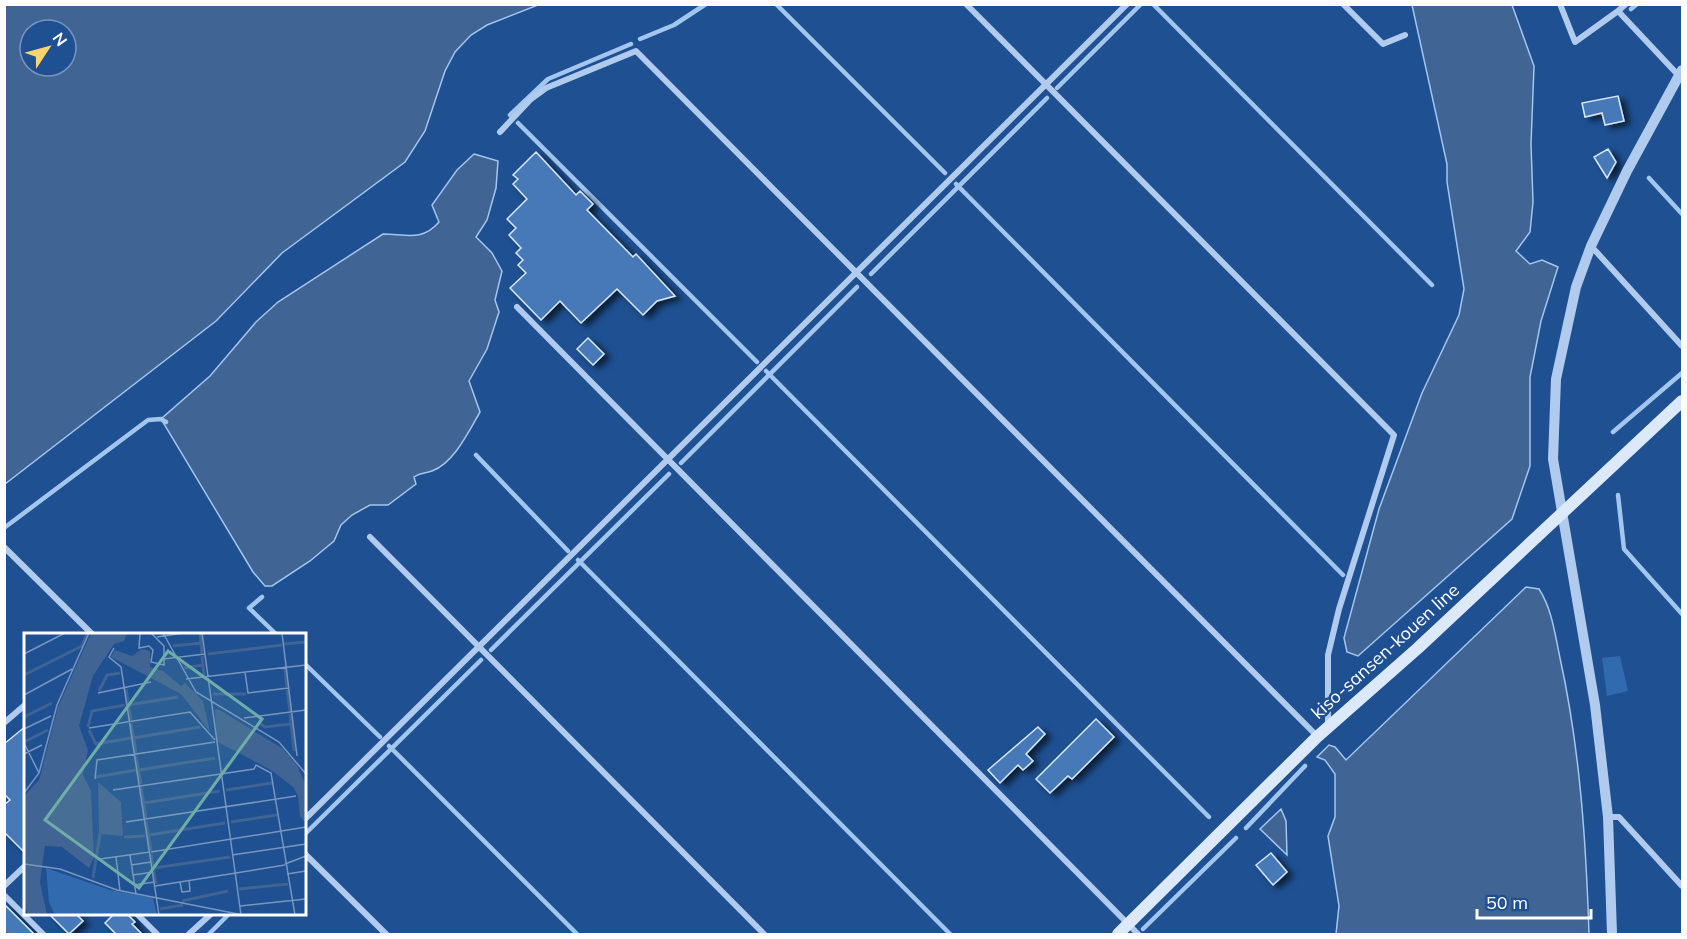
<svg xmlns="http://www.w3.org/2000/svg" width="1687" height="939" font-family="Mulish,sans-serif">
	<defs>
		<filter id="shadow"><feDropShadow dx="6" dy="3.5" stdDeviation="3" flood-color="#0009"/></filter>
	</defs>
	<rect width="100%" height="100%" fill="#1e5092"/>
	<path fill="#326ab0" d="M1620 656 1628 691 1607 696 1602 658Z"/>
	<path fill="#406493" stroke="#a3c6ef" stroke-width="1.5" fill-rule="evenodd" d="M5 4H538V5L487 25 471 35 455 52 445 71 425 131 405 162 282 253 216 321 5 484ZM30 30H66V66H30Z
		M1412 5H1512L1534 66 1531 144 1533 202 1530 232 1516 251 1530 264 1542 260 1558 267 1541 321 1530 377V466L1512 519 1358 656 1347 652 1344 638 1379 509 1422 393 1459 315 1464 289 1447 182V164Z
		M474 154 498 161 496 188 487 220 476 237 492 253 502 271 495 300 499 312 487 349 469 381 480 412C469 431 454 463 432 471 424 474 421 472 414 477L416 484 388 505H370L352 515 341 525 334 541 310 561 272 586H265L253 572 161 419 210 376 256 322 278 302 383 234C405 234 422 242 439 222L432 205 457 170Z
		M1526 587 1539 589C1552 609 1555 634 1560 658 1580 749 1586 841 1589 934H1336L1339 906 1328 836 1335 817V774L1325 760 1317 757 1329 745 1335 747 1346 760Z
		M1281 809 1286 821 1287 855 1260 829Z"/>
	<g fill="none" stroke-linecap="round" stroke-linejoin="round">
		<path stroke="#a3c6ef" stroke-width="4.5" d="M776 4 945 173
			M1153 4 1432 285
			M1631 9 1637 4
			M640 39 674 25 706 4
			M1057 88 1141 4
			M510 115 548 79 631 44
			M518 123 757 362
			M1649 178 1682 214
			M956 184 1343 575
			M871 274 1047 98
			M766 371 1209 817
			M1613 432 1682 373
			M476 455 568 551
			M681 463 857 287
			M1618 495 1624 549 1682 614
			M4 528 148 420 161 419 166 422
			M578 560 950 934
			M262 597 249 608 276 634
			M491 650 669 474
			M304 663 380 737
			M389 746 577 934
			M1246 828 1305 766
			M304 835 481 660
			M1143 929 1236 838
			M209 934 229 914"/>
	</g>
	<path fill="#4779b9" stroke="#d6e6fa" stroke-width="1.5" filter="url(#shadow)" d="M1618 96 1624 121 1605 125 1602 113 1585 117 1582 103Z
		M1608 149 1616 162 1607 178 1594 157Z
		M536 152 576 195 580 191 593 204 587 210 633 257 636 254 675 296 657 301 643 315 617 289 581 323 560 301 541 320 510 288 526 273 518 265 523 260 516 253 521 248 509 235 516 228 507 219 527 199 513 184 518 179 513 175Z
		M588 338 604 354 593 365 577 349Z
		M1096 719 1114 737 1072 779 1068 776 1050 793 1036 779Z
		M26 726V854L4 832V805L10 800 4 794V744Z
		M1038 727 1045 734 1026 754 1033 761 1023 770 1018 765 1000 783 988 770Z
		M1271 853 1287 872 1273 885 1256 865Z
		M4 904 34 934H4Z
		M49 914H76L83 921 69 934Z
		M114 914H127L135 922 132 924 142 934H116L105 923Z"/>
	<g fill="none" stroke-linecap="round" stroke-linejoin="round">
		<path stroke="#b0cbee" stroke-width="6" d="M966 4 1394 435 1339 609 1328 655V726
			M1343 4 1383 44 1405 35
			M1560 4 1575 42 1618 11
			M1626 4 1618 11 1680 77
			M500 132 531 99 546 88 636 51 1317 736
			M1591 246 1682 346
			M517 307 1138 934
			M370 537 764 934
			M4 547 92 634
			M4 723 26 704
			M1608 817H1619L1682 886
			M304 820 1127 4
			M304 853 386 934
			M4 886 26 865
			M4 895 43 934
			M137 914 157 934
			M189 934 211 914"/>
		<path stroke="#b0cbee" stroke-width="10" d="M1612 934 1608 817 1595 705 1553 459 1556 379 1576 287 1591 246 1627 171 1682 70"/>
		<path stroke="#dce9fa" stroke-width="12" d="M1118 934 1317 737 1418 648 1682 401"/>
	</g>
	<g text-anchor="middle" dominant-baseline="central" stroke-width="5" stroke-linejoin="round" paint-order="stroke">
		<g font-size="18" fill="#fff" stroke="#1e5092">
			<text transform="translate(1385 651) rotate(-42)">kiso-sansen-kouen line</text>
		</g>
	</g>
	<g transform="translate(24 633)">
		<rect width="282" height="282" fill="#1e5092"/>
		<path d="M22 235 86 257 129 265 133 282H31L25 269Z" fill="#326ab0"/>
		<path d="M67 0H103L100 8 90 11 69 43 55 93 64 117 59 142 67 158 70 225 65 235 38 214 21 213 16 249 23 282H4L0 270V163L15 147 34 74ZM118 16 126 18V34L139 38 157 53 161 50 179 68 186 99 157 61 87 24 91 17 108 23ZM194 76 258 115 273 132 282 153V190L276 183 274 163 269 154 247 137 192 108 191 77ZM74 149 97 169 99 203 75 201Z" fill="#406493"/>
		<path fill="none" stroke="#406493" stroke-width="3" d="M176 0 178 20M260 11 282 9M149 13 177 10M184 21 258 12M178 23 180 42M160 35 179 32M261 36 263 54M0 42 58 13 63 0M102 56 107 87M263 57 266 78M75 58 83 42 96 40M189 61H222M104 72 154 64M266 81 270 118M0 84 28 70M107 90 112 120M235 90 241 94 266 91M64 94 68 78 101 72M65 97 72 111 107 105M109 105 176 94M0 109 24 97M112 123 117 151M115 137 191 125M72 144 112 137M117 154 122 185M202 157 248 150M120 170 196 158M122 188 127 218M207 189 253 182M125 202 201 190M100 204 121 203M127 221 132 251M130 235 206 224M69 245 76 201M215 256 264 251M158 268 204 258M136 276 159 272"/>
		<path fill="none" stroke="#7896be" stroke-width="1.5" d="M116 0 115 15 125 13 129 17 127 29 140 32V26M127 0 140 13V26L181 21M139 0 172 59 255 109 282 141M178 0 217 282M258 0 273 123M133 4 160 0M90 15 85 24 97 34 135 282M0 21 41 0M221 39 224 60 264 55M162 46 282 32M74 60 127 49M0 62 48 36M220 85 282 77M65 95 166 79 191 107M0 96 27 83M0 110 15 140M0 121 18 112M71 146 73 127 191 109M89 157 230 136 232 132 247 140 271 282M0 160 15 140 33 72 65 0M102 189 272 163M127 219 282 194M106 222 112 261M208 222 282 211M92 224 96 258M76 226 126 219M0 231 36 236 93 257 219 282M261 231 282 223M107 232 127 229M263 241 282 238M109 242 129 239M156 249 158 259 166 258 165 247M110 252 130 249M131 253 261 232M216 273 282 266"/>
		<path fill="#6fada8" fill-opacity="0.15" stroke="#6fada8" stroke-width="3" d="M144 18 238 86 115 255 21 187Z"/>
		<rect width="282" height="282" fill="none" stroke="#fff" stroke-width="3"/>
	</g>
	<rect width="1687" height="939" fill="none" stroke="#ffffff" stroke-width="12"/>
	<g transform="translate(48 48) rotate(54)"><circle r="28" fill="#1e5092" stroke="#7896be" stroke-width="1.5"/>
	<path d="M0-4.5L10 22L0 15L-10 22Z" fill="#fcd46f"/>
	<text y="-9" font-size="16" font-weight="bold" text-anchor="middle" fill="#ffffff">N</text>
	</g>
	<path d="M1477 909v9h114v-9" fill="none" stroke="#ffffff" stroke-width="3"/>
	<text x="1486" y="909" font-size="18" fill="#ffffff" stroke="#1e5092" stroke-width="4.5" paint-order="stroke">50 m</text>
</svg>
